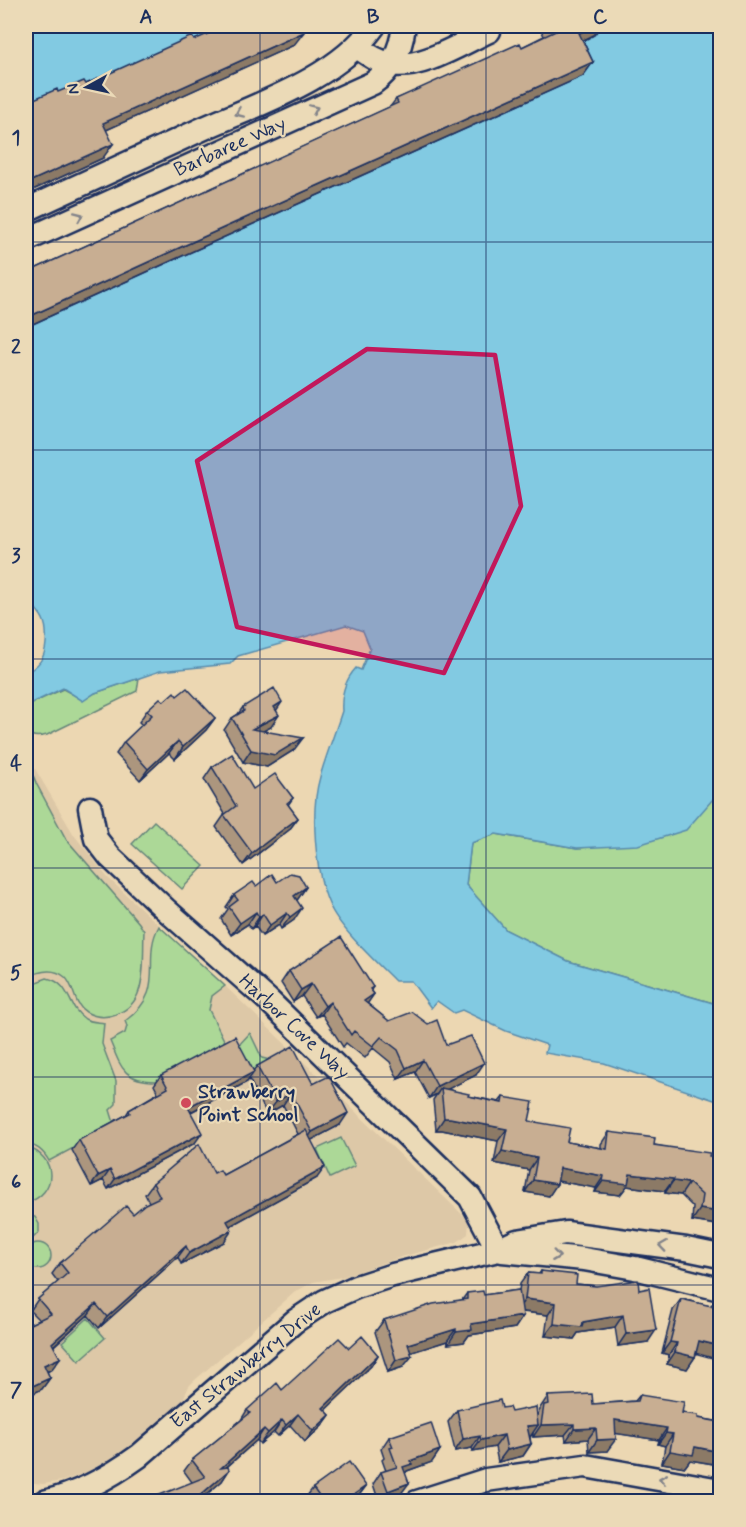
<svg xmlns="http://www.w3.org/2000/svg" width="746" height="1527" font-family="Mynerve,sans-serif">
	<rect width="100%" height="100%" fill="#ecd7b2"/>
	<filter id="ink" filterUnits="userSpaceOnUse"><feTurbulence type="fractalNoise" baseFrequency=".0167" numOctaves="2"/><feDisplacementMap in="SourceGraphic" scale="12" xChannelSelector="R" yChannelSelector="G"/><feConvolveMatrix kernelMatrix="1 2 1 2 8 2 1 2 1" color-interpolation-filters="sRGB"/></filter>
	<g filter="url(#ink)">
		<path fill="#ddc8a7" d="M26 746 34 767 74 835 108 878 225 986 469 1221 468 1234 457 1242 401 1257 342 1277 313 1282 295 1292 195 1380 189 1386 182 1402 124 1451 85 1473 63 1481 43 1484 26 1482Z"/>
		<path fill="#acd897" stroke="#64847a" stroke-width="1.5" d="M139 678 137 691 47 735C22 742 26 725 26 706L63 689 83 700 95 693Z
			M720 710V1005L568 961 506 930 466 885 471 843 496 834 577 848 612 845Z
			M26 755 36 783 66 839 139 923 144 931C143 950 145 973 139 991 132 1013 105 1023 86 1012 73 1004 75 986 65 977 53 967 37 972 26 978Z
			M154 821 204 866 182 889 132 844Z
			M159 926 225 986 212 996 209 1010 226 1044 156 1081C124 1081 121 1068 110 1041L125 1033 127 1026 125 1021C169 990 140 960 159 926Z
			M47 978C72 984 66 1006 85 1019 90 1022 98 1022 104 1023L102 1044 116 1081V1104L110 1110 115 1126 49 1161C44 1152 36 1145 26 1144V986Z
			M250 1033 262 1058 278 1062 253 1075 236 1048Z
			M341 1138 355 1166 330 1178 317 1149Z
			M26 1147C58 1156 58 1194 26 1203Z
			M26 1214 35 1217 39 1224V1232L33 1238 26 1240Z
			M25 1256a13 13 0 1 1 26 0a13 13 0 1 1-26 0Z
			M88 1318 105 1338 79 1361 62 1342Z"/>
		<path fill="#82cae2" stroke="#598cad" stroke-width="1.5" d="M26 26H307L292 37 26 155Z
			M561 26H720V791L686 830 638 845 577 848 496 834 471 843 466 885 506 930 568 961 720 1005V1102L604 1063 545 1053 547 1045 506 1031 462 1010 454 1013 437 1001 431 1008 411 981H395C376 962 339 928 329 904 315 872 310 811 320 777 326 755 335 733 342 711 341 696 345 680 356 668L361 670 370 648 363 631 346 625 238 656 230 664 160 671 95 693 83 701 63 688 26 706V673C38 666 45 659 46 643 48 620 41 614 26 598V300L394 145Z"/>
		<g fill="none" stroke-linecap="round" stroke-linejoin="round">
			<g stroke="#1b2f5e" stroke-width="27">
				<path id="minor" d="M357 47C367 54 378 62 391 64 421 70 462 43 489 31L487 26
					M26 210C84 183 142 157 200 130 258 104 336 79 374 26
					M26 240 373 83C393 69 401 49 404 26
					M90 808 96 839 110 857 165 909 268 1000 470 1197 498 1250
					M502 1251 584 1259 635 1268 720 1289
					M44 1502C80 1494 110 1477 139 1456L295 1321 325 1301 356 1287 393 1275 498 1250 517 1241 566 1233 686 1249 720 1256
					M417 1502 486 1480 585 1466 720 1490"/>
			</g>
			<use href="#minor" stroke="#ebdab7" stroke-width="22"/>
		</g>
		<path fill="#ac967e" stroke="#1b2f5e" stroke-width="1.5" d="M539 26H601L594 35 583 41 593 62 583 76 171 261 26 327V273L390 107 396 99 522 47 544 36Z
			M194 40 294 45 106 130 103 158 26 193V105L27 102 86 84Z
			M177 696 215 718 206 730 175 759 169 753 140 780 116 754 124 742 142 725 139 722 147 710 164 701Z
			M243 707 276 711 271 727 263 731 294 750 267 767 243 762 224 730 232 718 238 714Z
			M212 767 253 789 293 798 288 805 298 818 289 830 243 865 216 827 225 814 204 779Z
			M277 882 306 887 297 900 294 920 281 929 279 925 262 936 255 926 251 929 248 924 231 935 221 919 228 909 226 907 234 895 256 886Z
			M289 971 373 987 371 990 374 994 367 1003 389 1021 446 1045 476 1075 447 1089 468 1096 499 1102 503 1097 529 1121 567 1142 601 1148V1144L609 1132 654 1145 709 1156 717 1225 692 1221 693 1207 681 1195 665 1193V1191L627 1186 620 1195 595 1192 596 1188 558 1181 549 1196 525 1192 529 1170 494 1163 498 1141 442 1130H436L433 1100 437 1094 429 1098 415 1072 398 1079 390 1062 373 1048 365 1058 346 1043 343 1047 322 1014 316 1017 302 996 293 1002 281 983Z
			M257 1066 313 1084 340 1125 311 1140 317 1178 230 1226 224 1242 181 1264 178 1257 99 1328 88 1315 54 1346 52 1369 47 1372 50 1378 42 1389 26 1397V1326L39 1320 30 1311 38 1299 58 1282 52 1274 60 1263 133 1214 149 1202 145 1194 153 1183 214 1173 223 1175 298 1134 283 1105 267 1114 249 1079 247 1082 191 1112 195 1143 108 1189 103 1180 91 1186 72 1150 79 1140 126 1115 129 1110 158 1093 154 1085 161 1075 253 1071Z
			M541 1271 576 1284 596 1286 648 1342 618 1346 615 1327 578 1333 574 1339 545 1336 548 1315 522 1312 523 1316 515 1328 469 1335 464 1342 448 1344 447 1341 411 1352 403 1367 388 1372 375 1332 384 1320 462 1300 467 1293 484 1295 519 1290 520 1284 528 1273 539 1274Z
			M681 1299 710 1306 712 1304 695 1357 687 1369 667 1364 669 1355 662 1353 673 1310Z
			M349 1348 378 1355 371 1366 325 1410 330 1415 322 1426 305 1442 290 1425 278 1436 274 1432 260 1444 257 1440 227 1467 229 1470 222 1481 198 1501 192 1482 184 1471 192 1460 241 1420 247 1410 282 1390Z
			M640 1395 698 1418 720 1422V1465L690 1460 685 1467 662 1463 665 1446 658 1444 659 1440 615 1433 607 1451 589 1452 588 1439 566 1441 565 1435 533 1437V1433L530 1437 531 1444 523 1456 498 1462 495 1447 473 1451 472 1448 455 1451 448 1422 457 1410 502 1408 511 1412 537 1415 540 1410V1408L548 1396 593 1404 635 1401Z
			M389 1437 440 1450 432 1462 407 1471 405 1473 400 1495 382 1502H379L373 1484 381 1472 386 1471 382 1460 384 1458 381 1449Z
			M366 1486 357 1498 352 1502H306L304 1500 313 1488Z"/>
		<path fill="#8c7a66" stroke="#1b2f5e" stroke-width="1.5" d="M595 26H601L594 35 569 47 579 33Z
			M304 32 294 45 93 136 103 123Z
			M593 62 583 76 171 261 26 327V318L181 247Z
			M113 144 103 158 26 193V189L31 181Z
			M282 702 274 714V707Z
			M279 715 271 727 245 740 252 729Z
			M215 718 206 730 175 759 183 747Z
			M303 738 294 750 267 767 243 762 251 750Z
			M178 741 169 753 140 780 148 769Z
			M298 818 289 830 243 865 252 853Z
			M306 887 298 899 285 907 294 896Z
			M302 908 294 920 281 929 290 917Z
			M256 912 248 924 231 935 240 923Z
			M287 913 279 925 262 936 270 925Z
			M263 914 255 926 251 929 259 917Z
			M311 984 302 996 293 1002 301 990Z
			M374 994 366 1006 364 1001Z
			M330 1002 322 1014 316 1017 325 1006Z
			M423 1060 415 1072 398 1079 406 1068Z
			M484 1063 476 1075 442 1092 441 1088 437 1094 429 1098 437 1086Z
			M254 1072 247 1082 181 1117 188 1107Z
			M291 1093 283 1105 267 1114 276 1102Z
			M348 1113 340 1125 304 1144 312 1132Z
			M444 1118H450L507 1129 498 1141 442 1130H436Z
			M202 1133 195 1143 108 1189 115 1179Z
			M502 1151 537 1158 529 1170 494 1163Z
			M325 1167 317 1178 219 1232 227 1221Z
			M560 1168 604 1176 596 1188 552 1180Z
			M110 1170 103 1180 91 1186 98 1176Z
			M630 1174 674 1179 665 1191 627 1186 620 1195 595 1192 603 1181Z
			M533 1180 557 1184 549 1196 525 1192Z
			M673 1181 689 1183 681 1195 665 1193Z
			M700 1209 720 1212V1220L717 1225 692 1221Z
			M232 1230 224 1242 181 1264 189 1253Z
			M186 1246 178 1257 99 1328 107 1317Z
			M525 1299 556 1303 548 1315 517 1311Z
			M96 1304 88 1315 44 1354 52 1343Z
			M623 1315 615 1327 578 1333 574 1339 545 1336 554 1324 583 1322Z
			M523 1316 515 1328 469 1335 464 1342 448 1344 456 1332 471 1324Z
			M456 1329 447 1341 400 1356 408 1344Z
			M656 1330 648 1342 618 1346 626 1334Z
			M699 1341 720 1346V1360L691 1352Z
			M670 1342 677 1343 669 1355 662 1353Z
			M675 1352 695 1357 687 1369 667 1364Z
			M378 1355 371 1366 316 1419 323 1408Z
			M412 1356 403 1367 388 1372 396 1360Z
			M60 1358 52 1369 36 1377 44 1365Z
			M50 1378 42 1389 26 1397V1389Z
			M298 1414 290 1425 278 1436 286 1425Z
			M330 1415 322 1426 305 1442 313 1431Z
			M282 1420 274 1432 260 1444 268 1433Z
			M615 1420 667 1428 659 1440 606 1432Z
			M574 1424 565 1435 533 1437 541 1425Z
			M538 1425 530 1437 518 1438 527 1426Z
			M596 1428 588 1439 566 1441 574 1429Z
			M264 1429 257 1440 213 1479 221 1468Z
			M666 1433 673 1434 665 1446 658 1444Z
			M504 1435 495 1447 473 1451 481 1440Z
			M480 1436 472 1448 455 1451 463 1439Z
			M616 1439 607 1451 589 1452 597 1440Z
			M531 1444 523 1456 498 1462 507 1450Z
			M695 1447 720 1452V1465L690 1460 685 1467 662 1463 670 1451Z
			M440 1450 432 1462 407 1471 403 1476V1467L410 1461Z
			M229 1470 222 1481 198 1502 196 1499Z
			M409 1483 400 1495 380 1502 388 1491Z
			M366 1486 357 1498 352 1502 349 1498Z"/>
		<path fill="#c8ae92" stroke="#1b2f5e" stroke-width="1.5" d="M226 26H302L304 32 103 123 113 144 31 181 26 169V107L29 105 27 102 57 89 58 92 84 81 86 84 192 36 194 40Z
			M556 26H595L579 33 593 62 181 247 26 318V273L398 103 396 99 520 43 522 47 558 30Z
			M187 688 215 718 183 747 178 741 148 769 124 742 152 715 147 710 160 698 164 701 174 692 177 696Z
			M274 688 282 702 274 707 279 715 252 729 303 738 275 755 251 750 232 718 244 711 243 707Z
			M232 754 253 789 275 774 293 798 287 803 298 818 252 853 224 815 236 806 212 767Z
			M290 873 299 875 306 887 294 896 302 908 290 917 287 913 270 925 263 914 259 917 256 912 240 923 229 907 238 900 234 895 253 882 256 886 272 874 277 882Z
			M341 937 373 987 370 989 374 994 364 1001 389 1021 412 1012 428 1024 437 1020 446 1045 471 1036 484 1063 437 1086 423 1060 406 1068 398 1050 381 1037 373 1046 354 1031 351 1035 330 1002 325 1006 311 984 301 990 289 971Z
			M235 1036 254 1072 188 1107 202 1133 115 1179 110 1170 98 1176 79 1140 130 1113 129 1110 168 1088 161 1075Z
			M293 1046 313 1084 329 1076 348 1113 312 1132 291 1093 276 1102 257 1066Z
			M441 1088 469 1094 468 1096 502 1103 503 1097 533 1102 529 1121 570 1128 567 1142 607 1149 609 1132 655 1138 654 1145 710 1153 709 1156 720 1158V1212L700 1209 702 1195 689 1183 673 1181 674 1179 630 1174 628 1184 603 1181 604 1176 560 1168 557 1184 533 1180 537 1158 502 1151 507 1129 450 1118H444Z
			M306 1130 325 1167 227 1221 232 1230 189 1253 186 1246 107 1317 96 1304 52 1343 60 1358 44 1365 50 1378 26 1389V1326L51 1314 38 1299 68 1273 60 1263 126 1206 133 1214 145 1204 160 1197 153 1183 199 1144 214 1173 220 1170 223 1175Z
			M541 1271 577 1275 576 1284 596 1286 638 1280 639 1290 649 1288 656 1330 626 1334 623 1315 583 1322 582 1327 554 1324 556 1303 525 1299 528 1273 541 1274Z
			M519 1290 523 1316 471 1324 472 1330 456 1332V1329L408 1344 412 1356 396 1360 384 1320 433 1304 467 1299V1293L483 1291 484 1295Z
			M681 1299 711 1306 712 1304 720 1306V1346L699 1341 695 1357 675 1352 677 1343 670 1342Z
			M362 1336 378 1355 323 1408 330 1415 313 1431 298 1414 286 1425 282 1420 268 1433 264 1429 221 1468 228 1467 229 1470 196 1499 198 1502H142L205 1477 192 1460 250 1413 247 1410 277 1383 282 1390 339 1338 349 1348Z
			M592 1394 593 1404 638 1401 640 1395 684 1402 682 1413 698 1415V1418L720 1422V1452L695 1447 693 1455 670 1451 673 1434 666 1433 667 1428 615 1420 616 1439 597 1440 596 1428 574 1429V1424L541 1425 544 1405 549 1404 548 1396Z
			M500 1400 502 1408 509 1407 511 1412 536 1407 538 1425 527 1426 531 1444 507 1450 504 1435 481 1440 480 1436 463 1439 457 1410Z
			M431 1423 440 1450 410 1461 412 1464 403 1467 409 1483 388 1491 381 1472 397 1467 390 1448 393 1447 389 1437Z
			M349 1462 366 1486 349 1498 352 1502H323L313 1488Z"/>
		<defs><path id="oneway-chevron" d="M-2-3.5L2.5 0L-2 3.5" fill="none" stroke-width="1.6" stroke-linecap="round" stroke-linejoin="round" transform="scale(1.5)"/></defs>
		<g stroke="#83848a">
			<use href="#oneway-chevron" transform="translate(314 109) rotate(-24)"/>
			<use href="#oneway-chevron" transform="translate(239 113) rotate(156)"/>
			<use href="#oneway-chevron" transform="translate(79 216) rotate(-24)"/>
			<use href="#oneway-chevron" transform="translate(663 1246) rotate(-172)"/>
			<use href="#oneway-chevron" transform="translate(556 1256) rotate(7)"/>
			<use href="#oneway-chevron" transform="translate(663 1479) rotate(-170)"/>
		</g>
	</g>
	<path fill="#c2185b" fill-opacity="0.2" stroke="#c2185b" stroke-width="4.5" stroke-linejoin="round" d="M367 349 495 355 521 506 444 673 237 627 197 461Z"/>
	<path fill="none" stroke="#1b2f5e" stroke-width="1.5" stroke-opacity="0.55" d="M260 26V1502M486 26V1502M26 242H720M26 450H720M26 659H720M26 868H720M26 1077H720M26 1285H720"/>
	<circle fill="#d1495b" stroke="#ebdab7" stroke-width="2" cx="186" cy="1103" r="6"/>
	<g text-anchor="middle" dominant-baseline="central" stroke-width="4.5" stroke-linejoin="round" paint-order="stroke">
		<g font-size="20" fill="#1b2f5e" stroke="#ebdab7">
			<text transform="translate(230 147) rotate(-24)">Barbaree Way</text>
			<text transform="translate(294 1027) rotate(43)">Harbor Cove Way</text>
			<text transform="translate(246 1366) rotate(-39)">East Strawberry Drive</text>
		</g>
		<g font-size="20" font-weight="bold" fill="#1b2f5e" stroke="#ebdab7" text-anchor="start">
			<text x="198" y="1092">Strawberry<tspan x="198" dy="23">Point School</tspan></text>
		</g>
	</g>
	<rect width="746" height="1527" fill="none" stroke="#ebdab7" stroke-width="66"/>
	<g transform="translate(87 87) rotate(262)" stroke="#ebdab7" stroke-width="4.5" paint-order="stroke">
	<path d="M0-4.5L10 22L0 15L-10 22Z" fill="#1b2f5e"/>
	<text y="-9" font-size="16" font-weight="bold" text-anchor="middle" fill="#1b2f5e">N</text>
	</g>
	<rect x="33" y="33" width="680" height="1461" fill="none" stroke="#1b2f5e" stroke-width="2"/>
	<g font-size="20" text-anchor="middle" font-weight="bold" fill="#1b2f5e">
		<text x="146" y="23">A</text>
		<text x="373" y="23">B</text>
		<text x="600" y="23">C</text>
		<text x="16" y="144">1</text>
		<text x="16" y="353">2</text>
		<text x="16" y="562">3</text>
		<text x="16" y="770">4</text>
		<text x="16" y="979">5</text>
		<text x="16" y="1188">6</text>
		<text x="16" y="1396">7</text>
	</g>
</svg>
